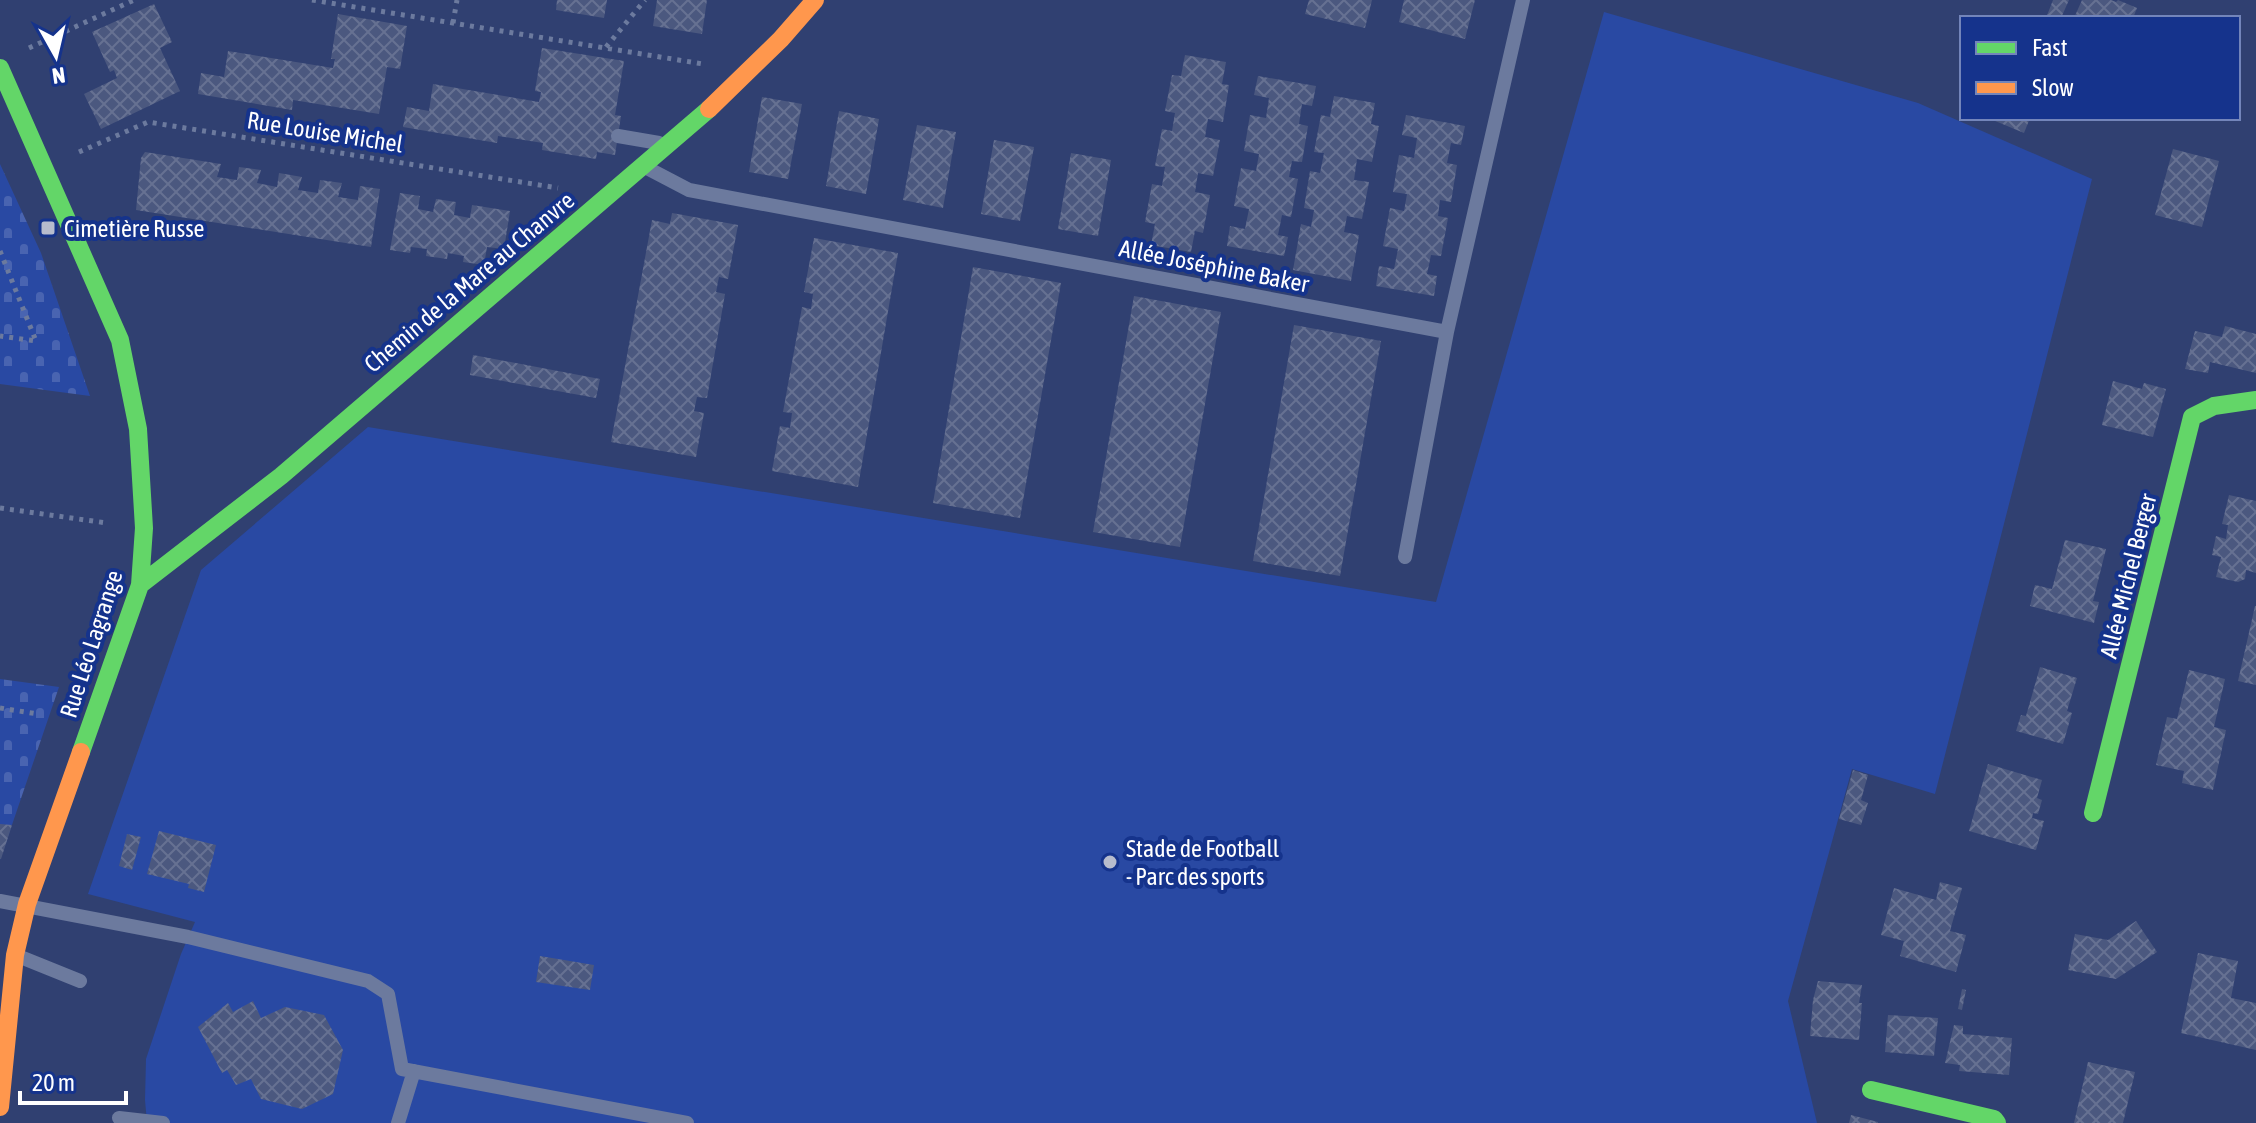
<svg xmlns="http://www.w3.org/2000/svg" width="2256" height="1123" font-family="'Asap Condensed',sans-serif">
	<defs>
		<pattern id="cemetery-stones" width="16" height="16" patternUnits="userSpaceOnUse" patternTransform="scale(2)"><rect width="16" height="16" fill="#2949a3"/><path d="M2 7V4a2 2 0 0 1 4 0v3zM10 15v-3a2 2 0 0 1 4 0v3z" fill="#4964b1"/></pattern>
		<pattern id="building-cross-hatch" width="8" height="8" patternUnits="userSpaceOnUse" patternTransform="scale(2)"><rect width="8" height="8" fill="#4b587f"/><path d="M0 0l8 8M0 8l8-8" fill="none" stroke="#667192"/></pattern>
	</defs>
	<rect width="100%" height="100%" fill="#304071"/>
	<path fill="#2949a3" d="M1604 12 1918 103 2092 179 1935 794 1852 769 1788 1001 1817 1123H147L145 1100 146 1059 181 954 195 922 88 894 201 570 368 427 1436 602Z"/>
	<path fill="url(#cemetery-stones)" d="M0 164 41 253 90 396 0 384Z
		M0 679 59 687 0 860Z"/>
	<path fill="url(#building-cross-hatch)" d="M557 0H607L604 18 556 10Z
		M657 0H707L702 34 653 26Z
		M1309 0H1372L1365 28 1305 14Z
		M1404 0H1475L1465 39 1399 22Z
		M2053 0H2069L2061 18H2046Z
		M2082 0H2111L2116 2 2118 0 2137 8 2133 18H2074Z
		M154 4 172 42 160 48 180 91 101 129 84 94 117 78 114 70 110 72 92 32Z
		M338 14 407 26 400 69 387 67 379 114 293 100 292 110 198 94 201 73 224 77 228 51 333 68 335 59H331Z
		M542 48 624 61 615 115 621 116 615 155 597 152 596 159 542 150 543 143 498 136 497 143 403 127 407 107 429 111 433 84 539 102 541 92 535 91Z
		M1185 55 1226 62 1222 84 1229 85 1223 122 1208 119 1205 137 1220 140 1213 176 1198 173 1195 192 1210 195 1203 233 1195 231 1191 252 1151 245 1155 224 1145 222 1152 184 1162 186 1165 167 1155 166 1162 129 1172 131 1175 113 1165 111 1172 75 1181 76Z
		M1258 76 1316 86 1312 106 1302 104 1299 124 1308 126 1302 162 1292 161 1289 177 1298 179 1291 217 1282 215 1278 235 1288 237 1284 256 1227 246 1230 226 1245 229 1249 209 1234 206 1241 168 1256 171 1259 154 1244 151 1250 115 1266 118 1269 98 1254 95Z
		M1334 96 1375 103 1371 124 1379 126 1372 162 1357 159 1354 180 1369 182 1362 219 1347 216 1344 232 1359 235 1351 281 1293 270 1301 224 1311 227 1314 210 1304 208 1310 171 1320 173 1324 153 1314 152 1321 115 1330 117Z
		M762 97 802 104 788 179 749 172Z
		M839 111 879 119 866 194 826 186Z
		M1406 115 1465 126 1461 145 1451 143 1447 163 1457 165 1451 202 1440 200 1438 216 1448 218 1441 256 1431 255 1427 274 1437 276 1434 296 1376 286 1379 266 1394 269 1398 249 1383 246 1390 208 1404 211 1407 194 1393 192 1399 155 1414 158 1417 138 1402 135Z
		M1988 118H2030L2024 133Z
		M917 125 956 132 943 208 903 200Z
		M994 140 1034 147 1020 221 981 214Z
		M2173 149 2219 161 2202 227 2155 215Z
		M145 152 221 164 217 177 237 180 239 167 261 170 257 183 277 187 279 173 302 177 298 190 318 193 320 180 342 183 338 197 358 200 360 186 380 189 371 247 136 210 141 158Z
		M1071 153 1111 160 1098 236 1058 229Z
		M400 193 420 196 418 209 433 212 436 199 456 202 454 215 470 218 472 205 510 211 504 249 487 247 484 265 463 262 464 256 448 253 447 259 426 256 427 249 411 247 410 253 390 250Z
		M672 213 738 225 728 279 719 277 716 292 725 294 707 398 697 397 694 411 704 413 696 457 611 442 652 220 670 224Z
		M814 238 898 253 858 487 772 471 780 426 790 428 792 413 783 412 802 307 811 309 813 294 804 292Z
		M973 267 1061 283 1020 518 933 503Z
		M1134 296 1221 312 1180 547 1093 532Z
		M1294 325 1381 341 1340 576 1253 561Z
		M2225 326 2256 334V373L2210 362 2208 373 2185 369 2195 331 2222 337Z
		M473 355 600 379 596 398 470 375Z
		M2113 381 2142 389 2144 383 2166 389 2153 437 2102 425Z
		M2229 495 2256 501V573L2246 570 2245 579 2238 582 2216 577 2221 557 2212 555 2216 536 2226 539 2228 525 2222 524Z
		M2065 540 2106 549 2093 601 2099 602 2094 623 2030 606 2035 585 2052 589Z
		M2255 606H2256V685L2238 681Z
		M2040 667 2077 678 2067 711 2072 713 2063 744 2016 731 2021 715 2026 716Z
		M2189 670 2225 679 2214 727 2226 730 2213 790 2182 783 2184 771 2156 765 2167 717 2177 719Z
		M1988 764 2042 780 2037 798 2042 800 2038 814 2033 813 2032 818 2044 821 2036 850 1969 831Z
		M1853 770 1868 775 1861 800 1868 803 1861 825 1839 819Z
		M0 824 12 825 1 859H0Z
		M159 831 216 845 204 892 188 888 189 884 147 874Z
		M127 834 141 837 132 870 119 866Z
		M1940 882 1962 888 1950 931 1966 935 1956 972 1900 956 1904 941 1881 935 1894 888 1936 900Z
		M2136 921 2157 952 2116 979 2068 970 2075 934 2108 940Z
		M2198 953 2238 961 2231 998 2256 1003V1050L2181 1033Z
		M540 956 594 965 590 990 536 982Z
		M1818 981 1862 985 1859 1003H1862L1859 1040 1810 1036 1813 1000Z
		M1962 989 1966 990 1962 1010 1958 1009Z
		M253 1001 261 1018 285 1007 324 1015 343 1050 333 1094 302 1109 261 1099 251 1079 236 1085 227 1070 222 1073 198 1027 228 1003 233 1012Z
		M1888 1015 1938 1018 1934 1056 1885 1052Z
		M1954 1025 1963 1026V1034L2012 1038 2009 1075 1959 1071 1960 1065 1945 1063Z
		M2088 1062 2135 1072 2123 1123H2074Z
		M1851 1115 1878 1122V1123H1849Z"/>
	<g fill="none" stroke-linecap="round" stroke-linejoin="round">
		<path stroke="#6c7a9e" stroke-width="5" stroke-dasharray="4 6" stroke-linecap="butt" d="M312 0 703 64
			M453 23 457 0
			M606 47 645 0
			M29 48 134 0
			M79 152 148 122 558 188
			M0 251 36 341 0 336
			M0 508 107 523
			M0 708 38 714"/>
		<path stroke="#6c7a9e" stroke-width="14" d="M618 136 659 143
			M647 168 689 190 1447 332 1523 0
			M1405 557 1447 332
			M0 901 188 937 368 981 388 994 402 1069 687 1123
			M18 956 80 981
			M119 1118 163 1123
			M398 1123 414 1071"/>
		<path stroke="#63d668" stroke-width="18" d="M0 68 120 340 138 429 144 528 140 585 81 752
			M140 585 281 476 709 109
			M2093 813 2192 417 2214 406 2256 400
			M1871 1090 1994 1119 1997 1123"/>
		<path stroke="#ff974d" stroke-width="18" d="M709 109 781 39 815 0
			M0 1107 15 955 27 904 81 752"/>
	</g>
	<g fill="#b7bccd" stroke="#15338c" stroke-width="3">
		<rect x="40" y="220" width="16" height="16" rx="4"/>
		<circle cx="1110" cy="862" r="8"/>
	</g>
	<g text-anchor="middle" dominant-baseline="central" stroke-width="8" stroke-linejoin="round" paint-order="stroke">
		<g font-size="24" fill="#fff" stroke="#15338c">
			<text transform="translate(325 132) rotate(9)">Rue Louise Michel</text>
			<text transform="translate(1214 266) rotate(11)">Allée Joséphine Baker</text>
			<text transform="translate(469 282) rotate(-40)">Chemin de la Mare au Chanvre</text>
			<text transform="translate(2128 576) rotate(-76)">Allée Michel Berger</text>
			<text transform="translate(91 644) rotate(-72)">Rue Léo Lagrange</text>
		</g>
		<g font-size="24" fill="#fff" stroke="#15338c" text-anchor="start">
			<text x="64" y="228">Cimetière Russe</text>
			<text x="1126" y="848">Stade de Football<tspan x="1126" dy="28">- Parc des sports</tspan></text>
		</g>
	</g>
	<rect x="1960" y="16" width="280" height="104" fill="#15338c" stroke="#7385ba" stroke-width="2"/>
	<rect x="1976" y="42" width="40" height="12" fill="#63d668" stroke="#7385ba" stroke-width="2"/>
	<text x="2032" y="56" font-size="24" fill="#ffffff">Fast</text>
	<rect x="1976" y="82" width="40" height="12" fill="#ff974d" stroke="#7385ba" stroke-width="2"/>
	<text x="2032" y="96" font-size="24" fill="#ffffff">Slow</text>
	<g transform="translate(56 56) rotate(172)" stroke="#15338c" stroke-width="6" paint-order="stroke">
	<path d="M0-6L14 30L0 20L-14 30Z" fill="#ffffff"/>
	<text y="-12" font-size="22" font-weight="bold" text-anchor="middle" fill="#ffffff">N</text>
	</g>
	<path d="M20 1091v12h106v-12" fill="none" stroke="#ffffff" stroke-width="4"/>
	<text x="32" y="1091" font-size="24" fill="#ffffff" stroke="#15338c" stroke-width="6" paint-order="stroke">20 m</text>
</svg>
